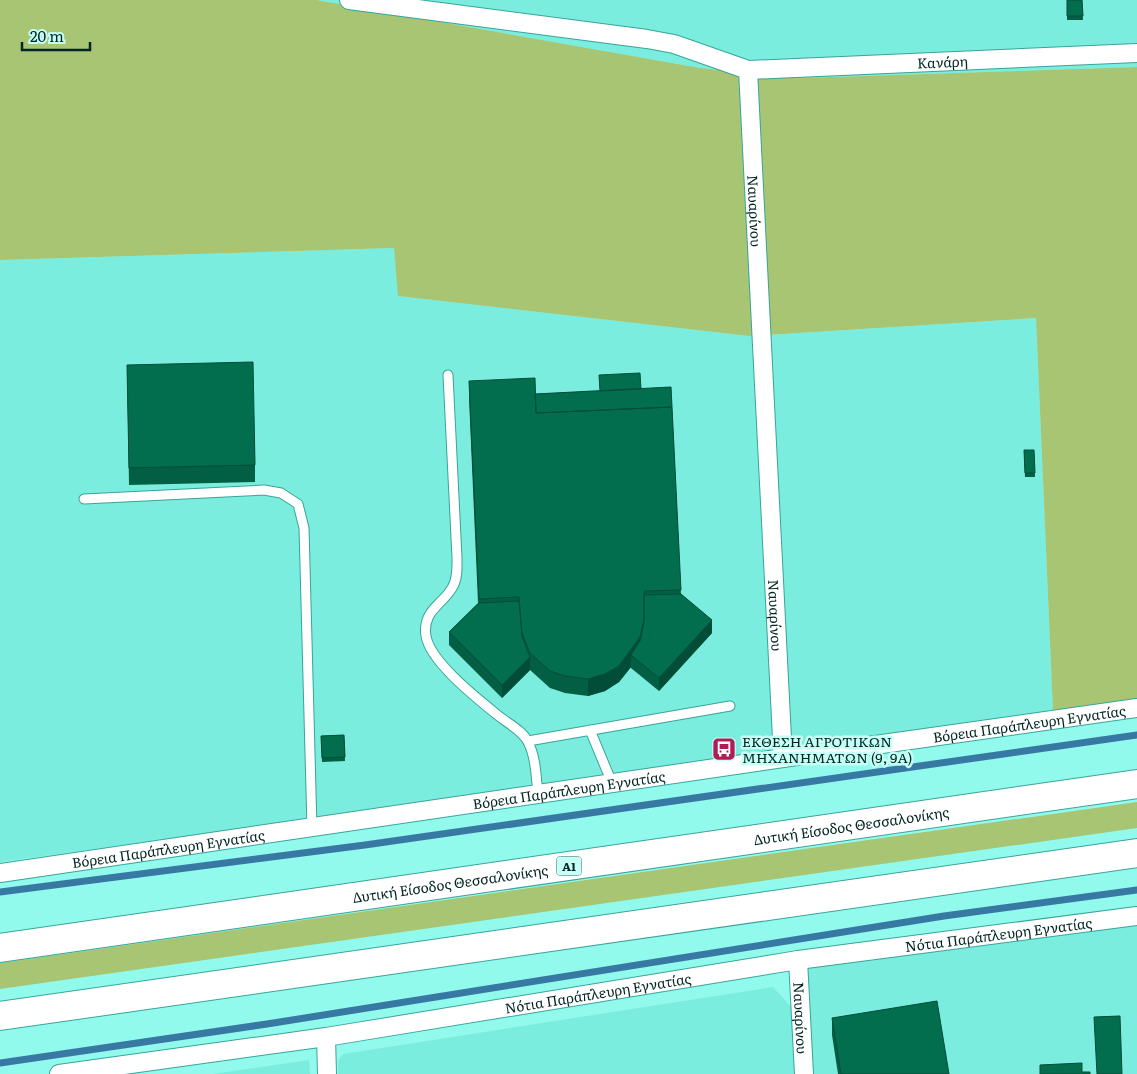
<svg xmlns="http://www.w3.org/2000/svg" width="1137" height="1074" font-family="Literata,serif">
	<rect width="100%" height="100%" fill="#92faec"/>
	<path fill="#7aedde" d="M317 0H1137V67L800 78 700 68Z
		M394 248 399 296 749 336 1036 318 1053 712 342 815 0 862V260Z
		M1137 916V1074H803L798 960Z
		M773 987 792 1008 795 1074H338V1061L343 1054Z
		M309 1060 310 1074H211L220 1073Z"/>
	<path fill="#a8c574" d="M0 0H317L700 68 800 78 1137 67V700L1053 712 1036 318 749 336 398 296 394 248 0 260Z
		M1137 802V828L0 989V963Z"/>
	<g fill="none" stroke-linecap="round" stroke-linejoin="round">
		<path stroke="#3879a4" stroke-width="7" d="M0 892 365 845 1137 735
			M0 1063 267 1024 944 916 1137 890"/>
		<g stroke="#37a599" stroke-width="11">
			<path id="lane" d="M448 375 457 558C457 567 458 579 452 588 442 605 422 611 426 636 430 662 479 700 500 717 509 724 523 731 528 742 536 757 536 777 538 794
				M84 499 264 490 281 493 298 504 304 528 312 828
				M590 730 612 783
				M528 741 730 706"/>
		</g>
		<g stroke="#37a599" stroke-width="20">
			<g id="street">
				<path id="s1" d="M349 0 647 39 674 44 748 70 1137 53"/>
				<path id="s2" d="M748 70 783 758"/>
				<path id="s3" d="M0 873 783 758 1137 708"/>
				<path id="s4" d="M798 960 804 1074"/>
				<path d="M326 1037 327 1074"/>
				<path id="s5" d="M59 1074 326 1037 798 960 1137 916"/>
			</g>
		</g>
		<g stroke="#37a599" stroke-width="30">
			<g id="highway">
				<path id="s6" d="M0 948 1137 784"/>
				<path d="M0 1016 1137 853"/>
			</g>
		</g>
		<use href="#lane" stroke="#fff" stroke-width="9"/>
		<use href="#street" stroke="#fff" stroke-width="18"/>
		<use href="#highway" stroke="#fff" stroke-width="28"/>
	</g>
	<path fill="#035f43" d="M1067 0H1082L1083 20H1067Z
		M127 365 255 465V482L129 485Z
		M599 375 641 389 671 387 681 594 712 633 659 691 631 668V667L619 682 605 691 588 696 565 693 550 688 530 670 502 698 449 645V632L478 603 469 398V381L535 394 600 391Z
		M1024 450H1034L1035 477H1025Z
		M344 735 345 761 322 762 321 736Z
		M832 1018 949 1074H838L832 1035Z"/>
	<path fill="#024d37" d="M644 619V636L631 655V667L619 682 605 691 588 696V679Z
		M712 620V633L659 691V678Z
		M530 657V670L502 698V685Z"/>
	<path fill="#036e4e" stroke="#024d37" d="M1067 0H1082L1083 16H1067Z
		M253 362 255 465 129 468 127 365Z
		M640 373 641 389 600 391 599 375Z
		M535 378 536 413 672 407 681 590 644 591V619L640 637 619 666 605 674 588 679 565 676 550 671 530 653 522 633 519 597 479 599 469 381Z
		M671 387 672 407 536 413 535 394Z
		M1024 450H1034L1035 473H1025Z
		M681 594 712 620 659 678 631 655 640 641 644 623V595Z
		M519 601 522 637 530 657 502 685 449 632 479 603Z
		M344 735 345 757 322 758 321 736Z
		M937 1001 949 1074H841L832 1018Z
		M1120 1016 1122 1074H1097L1094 1017Z
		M1082 1063V1072H1090V1074H1040V1065Z"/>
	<defs>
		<g id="bus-square" transform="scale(1.25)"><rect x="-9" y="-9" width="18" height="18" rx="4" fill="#ae1e55" stroke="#c5fff6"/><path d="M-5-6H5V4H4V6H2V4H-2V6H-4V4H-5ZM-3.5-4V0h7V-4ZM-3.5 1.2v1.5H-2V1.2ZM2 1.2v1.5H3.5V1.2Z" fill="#fff"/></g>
	</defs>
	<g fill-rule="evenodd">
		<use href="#bus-square" x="724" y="749"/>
	</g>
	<g text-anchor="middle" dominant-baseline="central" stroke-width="5" stroke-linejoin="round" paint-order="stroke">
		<rect fill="#c5fff6" stroke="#3d6762" stroke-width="1" x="556.5" y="856.5" width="25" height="19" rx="4"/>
		<g font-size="12" font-weight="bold" fill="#032622">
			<text x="569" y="866">Α1</text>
		</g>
		<g font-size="14" fill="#032622" stroke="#c5fff6">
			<text stroke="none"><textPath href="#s1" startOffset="601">Κανάρη</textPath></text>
			<text stroke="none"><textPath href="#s2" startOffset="141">Ναυαρίνου</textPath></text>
			<text stroke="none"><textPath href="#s2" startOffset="546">Ναυαρίνου</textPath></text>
			<text stroke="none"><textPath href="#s3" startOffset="1040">Βόρεια Παράπλευρη Εγνατίας</textPath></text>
			<text stroke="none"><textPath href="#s3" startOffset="575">Βόρεια Παράπλευρη Εγνατίας</textPath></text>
			<text stroke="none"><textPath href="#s6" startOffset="860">Δυτική Είσοδος Θεσσαλονίκης</textPath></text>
			<text stroke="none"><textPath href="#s3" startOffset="170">Βόρεια Παράπλευρη Εγνατίας</textPath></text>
			<text stroke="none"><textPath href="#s6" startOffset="455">Δυτική Είσοδος Θεσσαλονίκης</textPath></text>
			<text stroke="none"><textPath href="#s5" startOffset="950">Νότια Παράπλευρη Εγνατίας</textPath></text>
			<text stroke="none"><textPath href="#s5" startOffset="545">Νότια Παράπλευρη Εγνατίας</textPath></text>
			<text stroke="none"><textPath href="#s4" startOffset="58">Ναυαρίνου</textPath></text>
		</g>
		<g font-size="14" fill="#032622" stroke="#c5fff6" text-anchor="start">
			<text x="742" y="741">ΕΚΘΕΣΗ ΑΓΡΟΤΙΚΩΝ<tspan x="742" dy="16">ΜΗΧΑΝΗΜΑΤΩΝ (9, 9Α)</tspan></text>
		</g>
	</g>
	<path d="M22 42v8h68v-8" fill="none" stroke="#032622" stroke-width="2.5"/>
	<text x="30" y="42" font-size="15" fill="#032622" stroke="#c5fff6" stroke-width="4" paint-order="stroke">20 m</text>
</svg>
